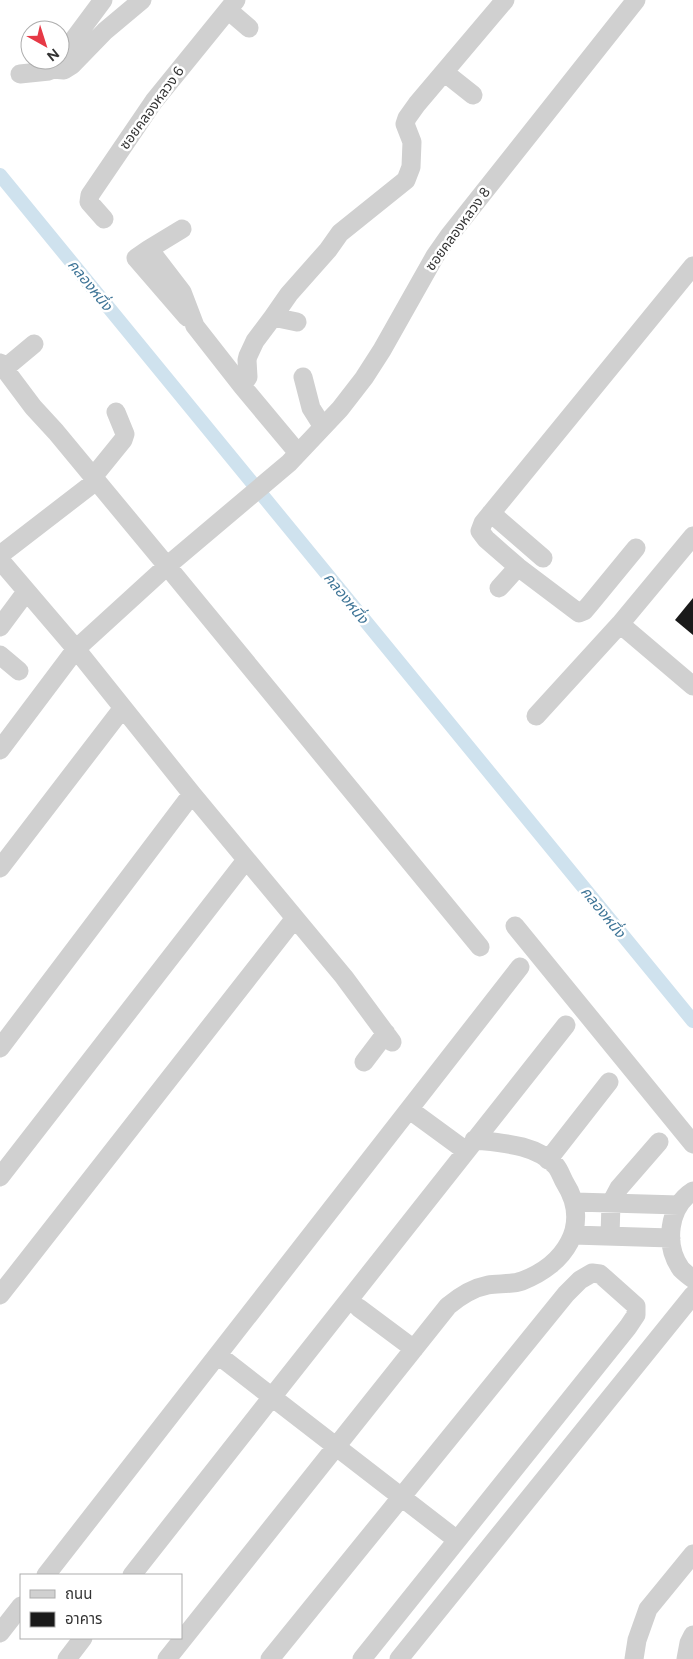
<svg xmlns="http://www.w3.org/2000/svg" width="693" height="1659" font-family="Figtree,'Noto Sans Thai',sans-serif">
	<rect width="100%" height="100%" fill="#fff"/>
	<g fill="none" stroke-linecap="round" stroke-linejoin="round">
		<path stroke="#cfe2ee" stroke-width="14" d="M0 175 693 1021"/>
	</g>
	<path fill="#1a1a1a" d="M693 598V635L675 620Z"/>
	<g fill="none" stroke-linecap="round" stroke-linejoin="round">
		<path stroke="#d0d0d0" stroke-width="19" d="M228 10 249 28
			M60 58 103 0
			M52 69 64 70 72 65 105 31 142 0
			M444 72 473 95
			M20 74 49 71 58 60
			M104 219 89 202 90 195 154 101 236 0
			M182 229 149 249 182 292 195 326 242 386 298 453
			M149 249 136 258 187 317
			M273 317 289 294 328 250 340 233 406 180 411 167 412 142 405 124 407 118 417 104 505 0
			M0 363 33 407 56 432 167 566 480 947
			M4 369 34 344
			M303 377 311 408 323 427
			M242 386 248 377 247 360 248 356 255 341 273 317 297 322
			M93 477 123 440 125 434 116 412
			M491 513 543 558
			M636 548 590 604 584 611 579 613 518 567 486 539 480 531 483 523 693 266
			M0 555 96 481
			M0 560 76 649 192 794 344 977 392 1042
			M499 588 518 567
			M620 624 693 686
			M0 627 26 592
			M0 655 19 671
			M536 716 620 624 693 536
			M0 750 76 649 167 566 289 463 340 409 364 378 382 350 435 256 449 236 636 0
			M0 868 122 709
			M515 926 693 1144
			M0 1048 192 794
			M364 1062 386 1033
			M410 1110 466 1151
			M548 1160 609 1082
			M0 1177 246 860
			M693 1191C668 1207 664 1245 681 1269 684 1272 689 1276 693 1279
			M575 1202 679 1205
			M573 1235 671 1238
			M610 1236 611 1203 619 1188 659 1142
			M0 1295 295 918
			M359 1308 414 1349
			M457 1540 272 1397 566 1025
			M46 1575 520 967
			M132 1575 272 1397 218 1355
			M0 1633 21 1606
			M67 1659 83 1638
			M167 1659 448 1306C460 1296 472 1288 488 1285 498 1283 511 1285 522 1281 564 1265 592 1226 565 1183 562 1178 560 1171 556 1166 536 1144 502 1143 474 1140
			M270 1659 566 1294 580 1280 592 1273 600 1274 636 1306V1315L628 1327 362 1659
			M399 1659 693 1295
			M634 1659 637 1640 648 1609 693 1554
			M686 1659 689 1643 693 1635"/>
	</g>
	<g text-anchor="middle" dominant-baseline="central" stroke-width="5" stroke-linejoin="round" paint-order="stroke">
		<g font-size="14" fill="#333" stroke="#fff">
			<text transform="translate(152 108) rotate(-54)">ซอยคลองหลวง 6</text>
			<text transform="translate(458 229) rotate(-54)">ซอยคลองหลวง 8</text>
		</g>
		<g font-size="15" font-style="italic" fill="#3f7597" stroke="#fff">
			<text transform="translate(90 285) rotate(51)">คลองหนึ่ง</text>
			<text transform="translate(346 598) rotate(51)">คลองหนึ่ง</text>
			<text transform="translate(603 912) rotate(51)">คลองหนึ่ง</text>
		</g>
	</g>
	<rect x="20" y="1574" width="162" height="65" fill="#ffffff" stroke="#adadad"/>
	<rect x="30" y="1590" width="25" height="8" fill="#d0d0d0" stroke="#adadad"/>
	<text x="65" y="1599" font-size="15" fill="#333333">ถนน</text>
	<rect x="30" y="1612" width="25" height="15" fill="#1a1a1a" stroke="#adadad"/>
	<text x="65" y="1624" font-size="15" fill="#333333">อาคาร</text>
	<g transform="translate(45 45) rotate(141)"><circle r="24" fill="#ffffff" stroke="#adadad"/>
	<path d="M0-4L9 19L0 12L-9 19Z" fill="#e63946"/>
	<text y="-8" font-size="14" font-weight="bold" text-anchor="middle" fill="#333333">N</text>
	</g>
</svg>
